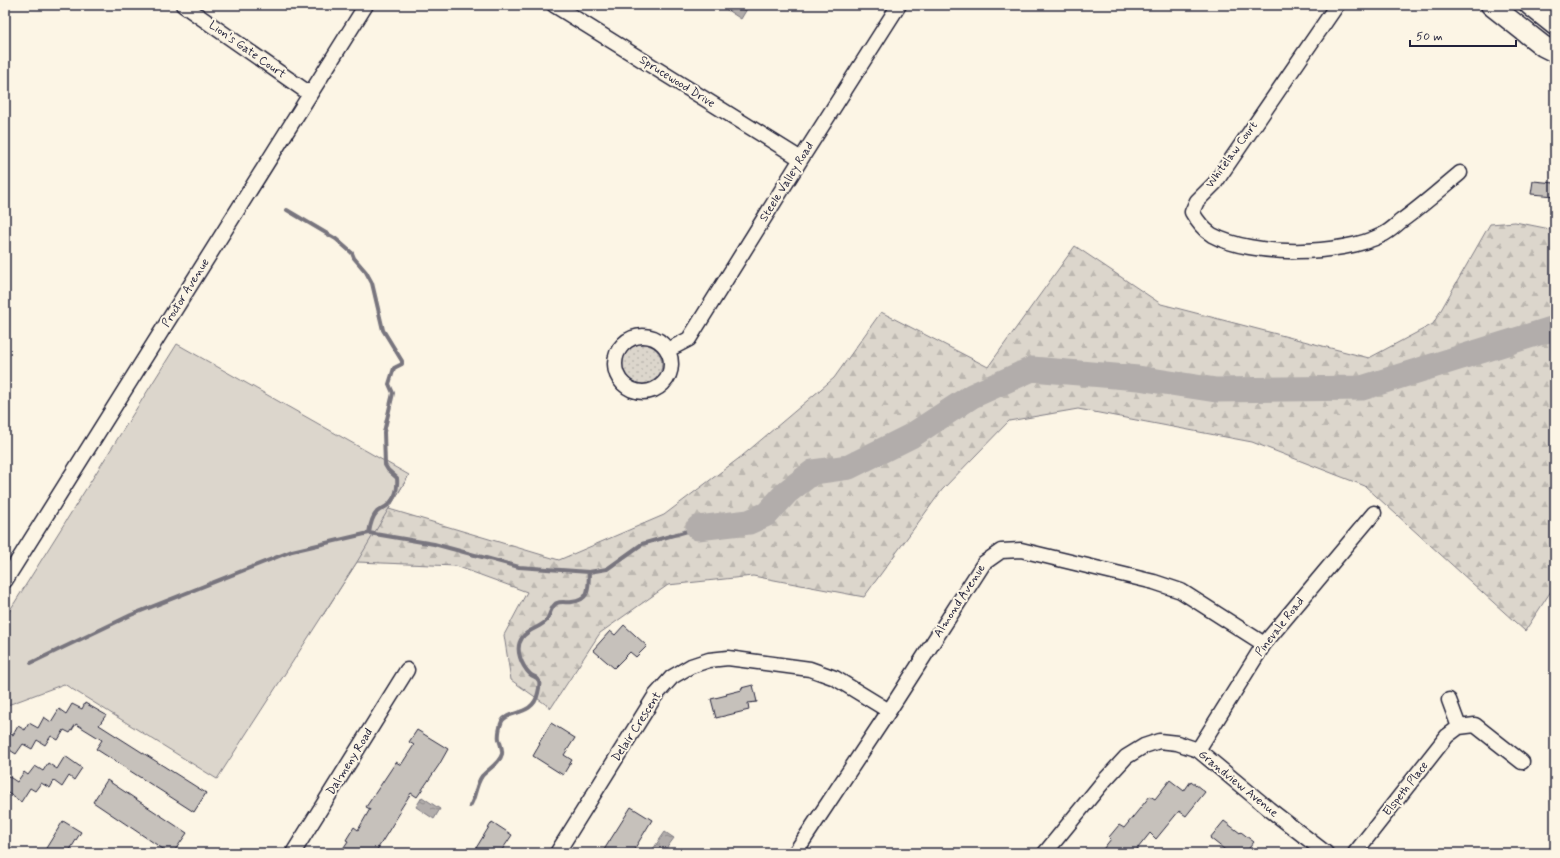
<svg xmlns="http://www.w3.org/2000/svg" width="1560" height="858" font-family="Mynerve,sans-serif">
	<defs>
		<pattern id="grass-dots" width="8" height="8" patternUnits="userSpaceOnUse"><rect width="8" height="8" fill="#dcd6cc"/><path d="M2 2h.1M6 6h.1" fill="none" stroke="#bcb7b0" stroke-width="1.8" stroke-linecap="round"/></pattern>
		<pattern id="forest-firs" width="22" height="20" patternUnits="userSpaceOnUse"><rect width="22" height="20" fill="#dcd6cc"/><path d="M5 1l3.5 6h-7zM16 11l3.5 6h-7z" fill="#bcb7b0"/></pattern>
		<pattern id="water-ripples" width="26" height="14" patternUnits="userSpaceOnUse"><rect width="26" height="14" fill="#b2adab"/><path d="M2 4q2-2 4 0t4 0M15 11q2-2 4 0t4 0" fill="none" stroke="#908c8c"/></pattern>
	</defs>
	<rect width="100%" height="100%" fill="#fcf5e5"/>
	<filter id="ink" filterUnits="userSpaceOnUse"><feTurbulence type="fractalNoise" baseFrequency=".025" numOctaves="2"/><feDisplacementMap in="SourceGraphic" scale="8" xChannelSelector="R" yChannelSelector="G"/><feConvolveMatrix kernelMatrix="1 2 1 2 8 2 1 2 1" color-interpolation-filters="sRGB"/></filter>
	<g filter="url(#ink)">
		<path fill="url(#grass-dots)" stroke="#7f7c84" d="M622 364a20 20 0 1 1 40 0a20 20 0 1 1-40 0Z"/>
		<path fill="url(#forest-firs)" stroke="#7f7c84" d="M1515 222 1555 230V585L1525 631 1365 486 1252 442 1078 409 1009 421 942 490 864 597 753 576 668 585 600 633 551 708 511 680 504 635 527 592 456 566 357 562 323 615 409 475 389 509 559 560 664 515 742 456 834 378 881 312 988 367 1075 246 1161 304 1369 358 1433 324 1490 224Z"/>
		<path fill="#dcd6cc" stroke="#7f7c84" d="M177 344 409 475 357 562 217 779 64 684 5 706V618Z"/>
		<path fill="url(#water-ripples)" stroke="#78757e" d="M722 5H741L747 9 741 19 721 6Z
			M422 797 440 809 434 819 416 807Z
			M665 832 674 838 663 853H659L653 849Z"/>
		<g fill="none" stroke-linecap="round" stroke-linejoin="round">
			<path stroke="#78757e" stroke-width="4" d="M287 210 336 239 352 253 354 258 366 272 372 283 383 330 402 361V364L394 368 389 384 393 393 384 432 385 465 388 470 397 478C398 489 396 497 388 505 385 508 380 509 377 512 372 517 370 526 369 533
				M31 663 131 615 292 551 369 533 434 544 519 567 589 572
				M470 806C476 797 475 786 482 776 488 769 500 763 502 754 503 749 500 744 499 739 498 735 500 725 502 721 508 710 533 717 538 693 539 689 540 684 539 681 537 676 533 677 530 674 522 666 514 649 522 638 528 629 540 628 546 621 550 616 551 605 557 603 561 601 568 603 572 602 591 600 588 587 589 572L607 569 642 544 698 528"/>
			<path stroke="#b2adab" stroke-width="25" d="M698 528 749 522 767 514 787 492 813 472 849 467 911 436 972 396 1032 369 1138 378 1216 390 1362 388 1555 328"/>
		</g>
		<path fill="#c6c1bb" stroke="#22223b" d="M1533 181 1555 183V196L1531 194Z
			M624 625 647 646 636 657 630 652 614 668 593 650 610 631 615 635Z
			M753 685 757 702 748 703 749 710 716 718 711 699 727 695 726 694 742 690 741 688Z
			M85 703 106 715 99 725 206 793 194 812 96 749 102 740 76 724 70 733 64 730 58 740 51 736 45 745 37 740 32 749 23 744 16 754 5 747V731L13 735 18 726 25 730 29 723 38 728 44 717 51 722 59 709 66 714 72 704 82 709Z
			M551 723 575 738 564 755 572 760 563 775 533 756 540 744 539 743Z
			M417 730 448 749 439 765 417 797 411 793 400 810 401 811 375 853H340L348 841 346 840 354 827 358 830 370 809 366 807 396 762 401 765 414 745 409 742Z
			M65 756 82 768 74 780 69 776 62 787 54 781 50 788 41 783 35 791 30 788 21 802 5 791V774L17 782 24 772 28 775 35 766 43 771 48 763 57 769Z
			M107 780 187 833 173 853H169L93 802Z
			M1170 780 1184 791 1191 781 1205 792 1186 816 1179 811 1156 839 1150 833 1134 853H1100L1111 839 1109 837 1119 825 1124 828 1150 796 1155 799Z
			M631 807 652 820 632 853H602Z
			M63 821 81 832 68 853H43Z
			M1224 821 1240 833 1241 832 1254 842 1245 853H1229L1210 838Z
			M492 822 512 835 500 853H473Z"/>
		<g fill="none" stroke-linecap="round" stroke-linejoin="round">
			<g stroke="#22223b" stroke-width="17">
				<path id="street" d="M183 5 310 94
					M554 5 801 159
					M1337 5 1215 183 1197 201 1192 212C1197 221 1203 229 1212 235 1253 257 1340 256 1382 235 1389 232 1395 226 1401 221 1422 206 1441 189 1460 173
					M615 364a28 28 0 1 1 56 0a28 28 0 1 1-56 0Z
					M668 350 689 339 801 159 899 5
					M5 581 366 5
					M1449 700 1459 727 1475 725 1522 762
					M1198 750 1264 644 1374 513
					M293 853 407 670
					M557 853 655 696 672 677 691 666 709 660 728 658 810 669 835 678 889 711
					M795 853 889 711 984 563 1001 551 1021 550 1154 582 1181 591 1264 644
					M1045 853 1103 782 1126 757 1144 746 1159 741 1177 743 1198 750 1269 809 1326 853
					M1355 853 1447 736 1459 727"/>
			</g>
			<g stroke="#22223b" stroke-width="23">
				<path id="secondary" d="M1491 5 1543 46 1555 52
					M1530 5 1555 25"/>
			</g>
			<use href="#street" stroke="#fcf5e5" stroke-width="14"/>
			<use href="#secondary" stroke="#fcf5e5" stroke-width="20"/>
		</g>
	</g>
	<g text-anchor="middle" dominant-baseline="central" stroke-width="4" stroke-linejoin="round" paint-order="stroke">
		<g font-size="12" fill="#22223b" stroke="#fcf5e5">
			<text transform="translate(247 50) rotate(35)">Lion's Gate Court</text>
			<text transform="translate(677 82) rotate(32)">Sprucewood Drive</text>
			<text transform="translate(1232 155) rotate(-54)">Whitelaw Court</text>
			<text transform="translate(787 182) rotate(-58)">Steele Valley Road</text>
			<text transform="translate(186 293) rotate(-58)">Proctor Avenue</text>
			<text transform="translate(960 601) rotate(-57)">Almond Avenue</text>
			<text transform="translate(1280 627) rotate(-52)">Pinevale Road</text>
			<text transform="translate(637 727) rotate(-57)">Delair Crescent</text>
			<text transform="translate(350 762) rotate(-58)">Dalmeny Road</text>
			<text transform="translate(1238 784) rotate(39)">Grandview Avenue</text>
			<text transform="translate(1406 789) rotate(-52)">Elspeth Place</text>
		</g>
	</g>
	<rect width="1560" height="858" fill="none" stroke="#fcf5e5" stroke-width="20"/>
	<rect x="10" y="10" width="1540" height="838" fill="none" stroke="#22223b" stroke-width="1.5" filter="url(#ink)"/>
	<path d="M1410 40v6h106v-6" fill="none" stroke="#22223b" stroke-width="2"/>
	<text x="1416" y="40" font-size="12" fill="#22223b" stroke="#fcf5e5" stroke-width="3" paint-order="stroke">50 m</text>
</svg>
